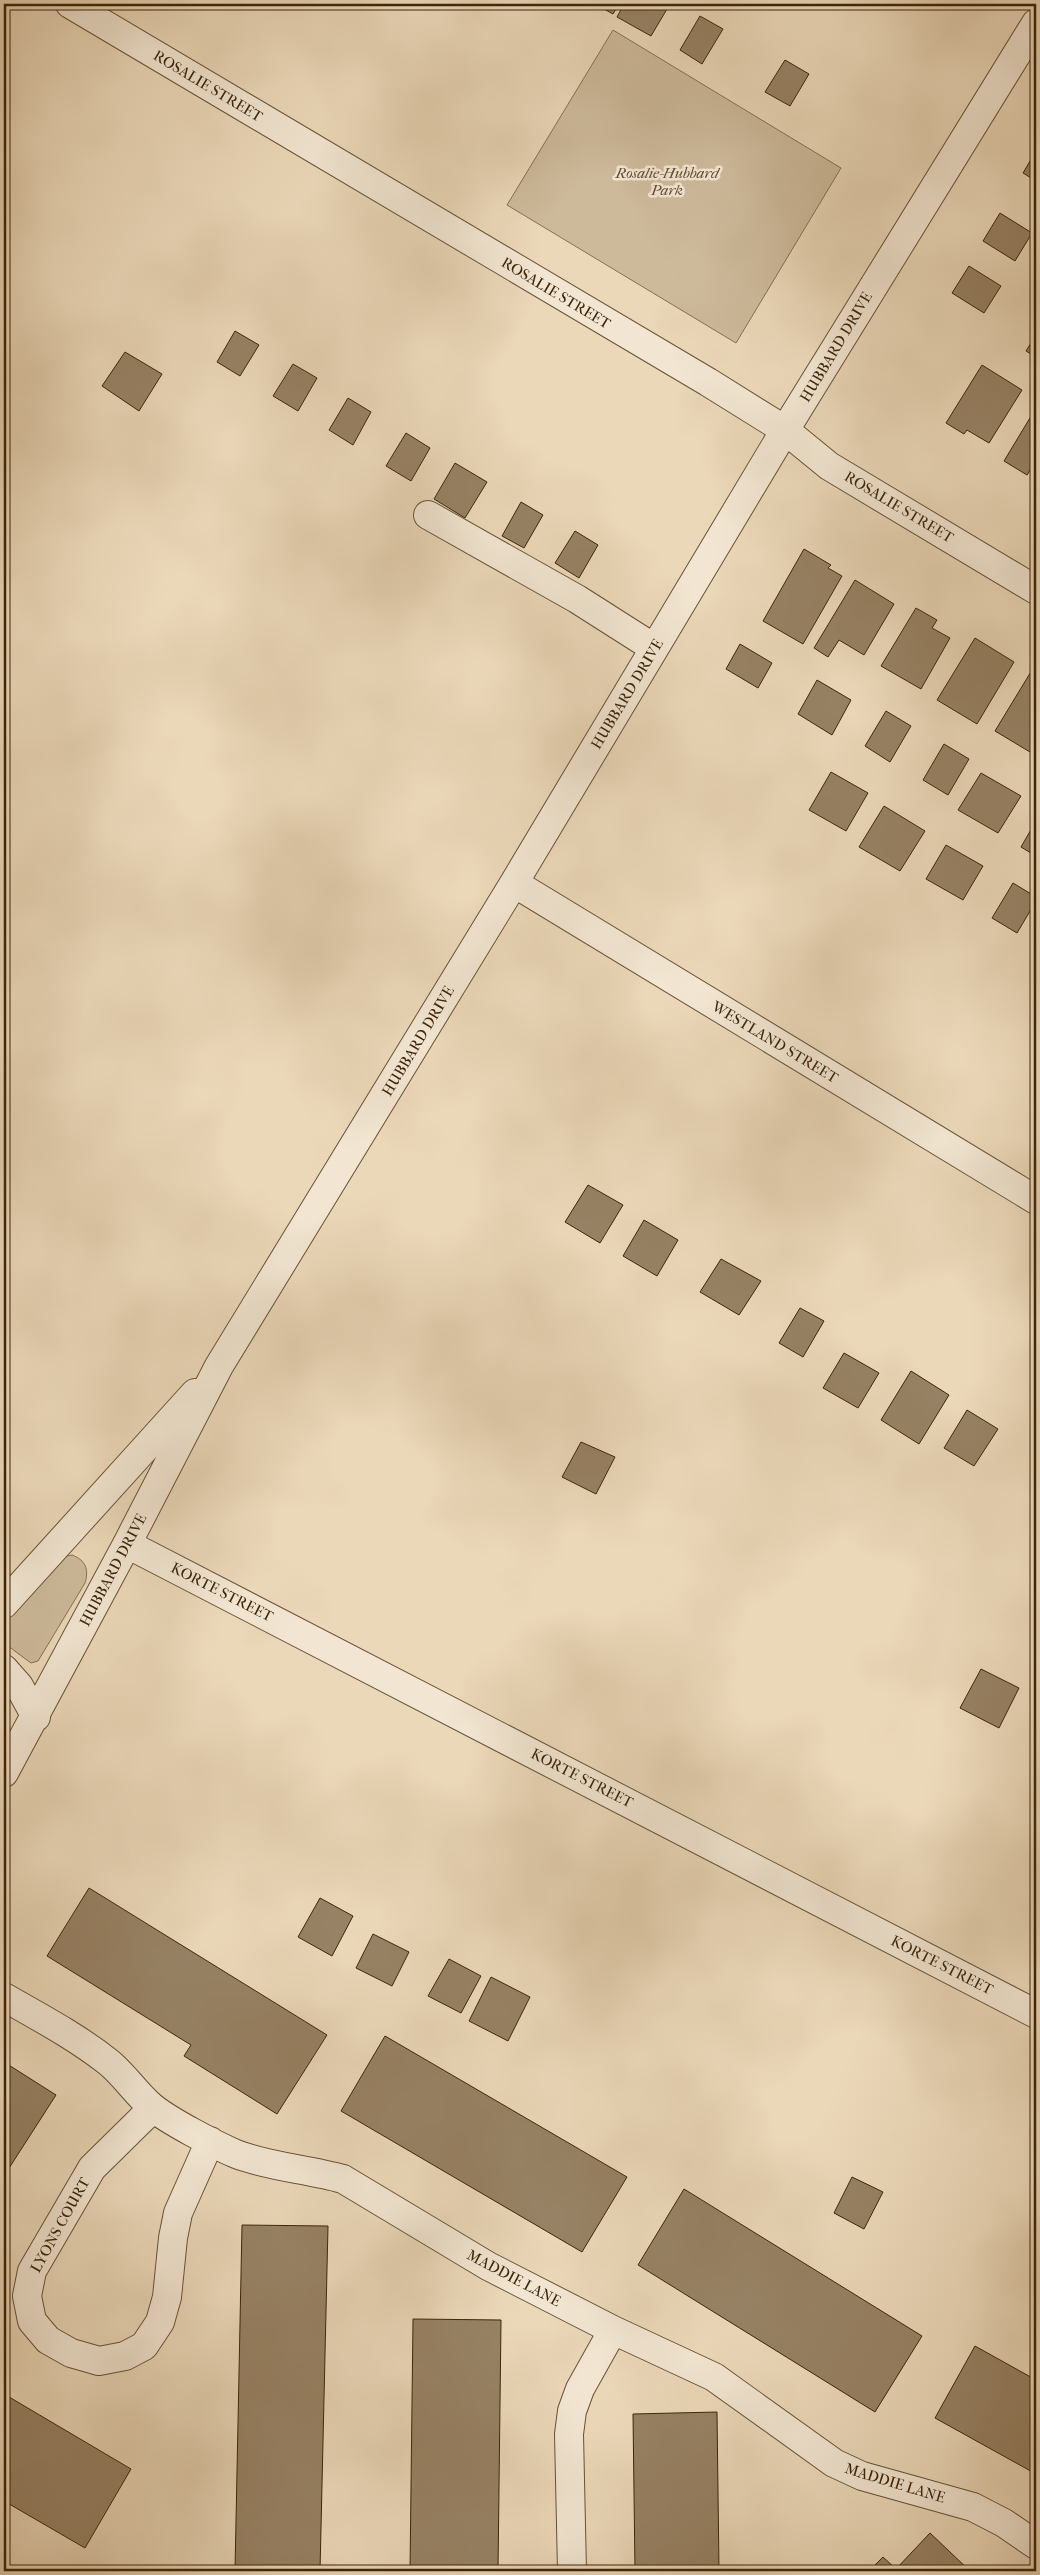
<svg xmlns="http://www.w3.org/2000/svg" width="1040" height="2575" font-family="'IM FELL French Canon',serif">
	<rect width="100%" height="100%" fill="#ebd8b9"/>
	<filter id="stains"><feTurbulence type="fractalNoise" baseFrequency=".004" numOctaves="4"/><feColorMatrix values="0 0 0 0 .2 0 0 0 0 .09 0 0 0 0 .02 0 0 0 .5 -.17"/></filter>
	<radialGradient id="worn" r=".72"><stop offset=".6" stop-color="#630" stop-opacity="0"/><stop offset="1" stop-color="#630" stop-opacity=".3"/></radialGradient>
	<path fill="#cdba9b" stroke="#847052" d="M613 30 841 168 736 343 507 205Z
		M72 1555C86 1560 89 1570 85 1583L38 1661 31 1663 4 1643V1617L62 1557Z"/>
	<path fill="#978265" stroke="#3c250a" d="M595 4H619L613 14Z
		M624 4H670L651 36 617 17Z
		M700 16 723 29 702 64 680 50Z
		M785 60 809 74 790 106 765 92Z
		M1036 151V181L1023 173Z
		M1000 213 1032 233 1015 261 983 241Z
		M969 266 1001 286 984 313 952 293Z
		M235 331 259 345 240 376 217 362Z
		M1036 335V357L1026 351Z
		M125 352 162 374 139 411 102 386Z
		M293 364 317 378 298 411 273 396Z
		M982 365 1022 390 989 443 967 430 964 434 946 423Z
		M348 398 371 412 353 445 329 430Z
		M1036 408V470L1032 467 1027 475 1004 461Z
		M406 433 430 448 411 481 386 466Z
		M455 463 487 482 465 518 434 499Z
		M521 502 543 515 524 548 502 536Z
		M575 531 598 545 579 578 555 563Z
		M804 549 831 565 828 568 842 576 803 644 763 621Z
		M855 580 894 604 864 655 839 640 828 657 814 648Z
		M916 608 937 620 932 628 950 638 921 689 881 666Z
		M975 638 1014 662 977 724 937 700Z
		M740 644 772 663 758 688 726 669Z
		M1032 670 1036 672 1035 755 995 731Z
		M817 680 851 700 832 735 798 714Z
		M886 711 911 726 890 762 865 746Z
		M944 744 969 759 948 795 923 780Z
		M831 772 868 793 846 831 809 810Z
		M981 773 1021 796 998 833 958 810Z
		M884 806 925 831 900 871 859 847Z
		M1036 821V856L1021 847Z
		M946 845 983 866 963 900 926 879Z
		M1013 883 1036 897V901L1017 933 992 918Z
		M588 1185 623 1205 600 1243 565 1222Z
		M644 1220 678 1240 657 1276 623 1256Z
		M721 1259 761 1281 739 1315 700 1292Z
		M800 1308 824 1321 803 1357 779 1343Z
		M844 1353 879 1373 858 1408 823 1388Z
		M911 1371 949 1395 919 1444 881 1420Z
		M967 1410 998 1429 974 1466 944 1448Z
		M581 1442 615 1457 596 1494 562 1477Z
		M981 1669 1019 1688 999 1728 960 1708Z
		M89 1888 327 2035 277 2114 184 2056 191 2045 47 1956Z
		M320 1898 353 1916 332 1956 298 1937Z
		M373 1934 409 1952 392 1986 356 1968Z
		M449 1959 481 1976 461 2013 428 1996Z
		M491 1977 530 1997 508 2041 469 2021Z
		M385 2036 627 2177 582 2252 341 2111Z
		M4 2062 56 2095 4 2176Z
		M852 2177 883 2192 864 2229 834 2213Z
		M684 2189 922 2336 875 2412 638 2265Z
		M242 2225 328 2226 320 2571H235Z
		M413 2319 501 2320 498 2571H410Z
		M975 2346 1036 2380V2474L935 2418Z
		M4 2394 131 2469 85 2548 4 2501Z
		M717 2412 719 2571H635L633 2414Z
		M930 2533 970 2571H869L883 2557 896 2569Z"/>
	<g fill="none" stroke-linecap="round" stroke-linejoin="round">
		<g stroke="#685236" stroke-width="30">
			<path id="minor" d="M70 4 708 382 785 430 829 466 1036 590
				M428 515 577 599 654 648
				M514 883 1036 1200
				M127 1544 1036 2014
				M4 1604 195 1393
				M4 1669 19 1686 36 1717
				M4 1773 127 1544 219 1366 514 883 785 430 1036 23
				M4 1997C39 2017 75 2036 107 2061 124 2074 136 2094 152 2107 169 2121 215 2145 236 2154 270 2167 308 2169 343 2179L488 2266 613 2330 714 2377 834 2463 862 2476 973 2507 1004 2523 1036 2545
				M153 2108 92 2168 32 2271 27 2296 32 2321 48 2340 71 2353 99 2361 125 2356 144 2346 160 2322 167 2297 173 2238 178 2213 210 2141
				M572 2571 569 2434 572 2411 580 2389 613 2330"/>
		</g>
		<use href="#minor" stroke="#f2e6d2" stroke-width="28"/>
	</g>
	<g text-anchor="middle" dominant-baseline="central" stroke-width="5" stroke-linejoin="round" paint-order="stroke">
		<g font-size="15" fill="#3c250a" stroke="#f2e6d2">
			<text transform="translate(208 86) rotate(31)">ROSALIE STREET</text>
			<text transform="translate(556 293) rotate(31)">ROSALIE STREET</text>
			<text transform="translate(836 347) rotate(-59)">HUBBARD DRIVE</text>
			<text transform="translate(899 507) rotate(31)">ROSALIE STREET</text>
			<text transform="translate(627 694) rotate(-59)">HUBBARD DRIVE</text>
			<text transform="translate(418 1041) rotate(-59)">HUBBARD DRIVE</text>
			<text transform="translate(775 1042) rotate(31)">WESTLAND STREET</text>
			<text transform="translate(113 1570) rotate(-62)">HUBBARD DRIVE</text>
			<text transform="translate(222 1592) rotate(27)">KORTE STREET</text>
			<text transform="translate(582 1778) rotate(27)">KORTE STREET</text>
			<text transform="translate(942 1965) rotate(27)">KORTE STREET</text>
			<text transform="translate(60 2225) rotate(-61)">LYONS COURT</text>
			<text transform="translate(514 2278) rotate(28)">MADDIE LANE</text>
			<text transform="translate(895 2483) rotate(17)">MADDIE LANE</text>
		</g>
		<g font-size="15" font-style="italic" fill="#604a2e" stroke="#f2e6d2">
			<text x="667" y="173">Rosalie-Hubbard<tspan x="667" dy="17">Park</tspan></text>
		</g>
	</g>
	<rect width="1040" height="2575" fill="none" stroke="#ebd8b9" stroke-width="20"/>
	<rect x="5" y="5" width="1030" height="2565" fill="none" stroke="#3c250a" stroke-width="2.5"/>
	<rect x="10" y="10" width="1020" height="2555" fill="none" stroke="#3c250a"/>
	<rect width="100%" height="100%" filter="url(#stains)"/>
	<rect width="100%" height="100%" fill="url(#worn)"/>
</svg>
